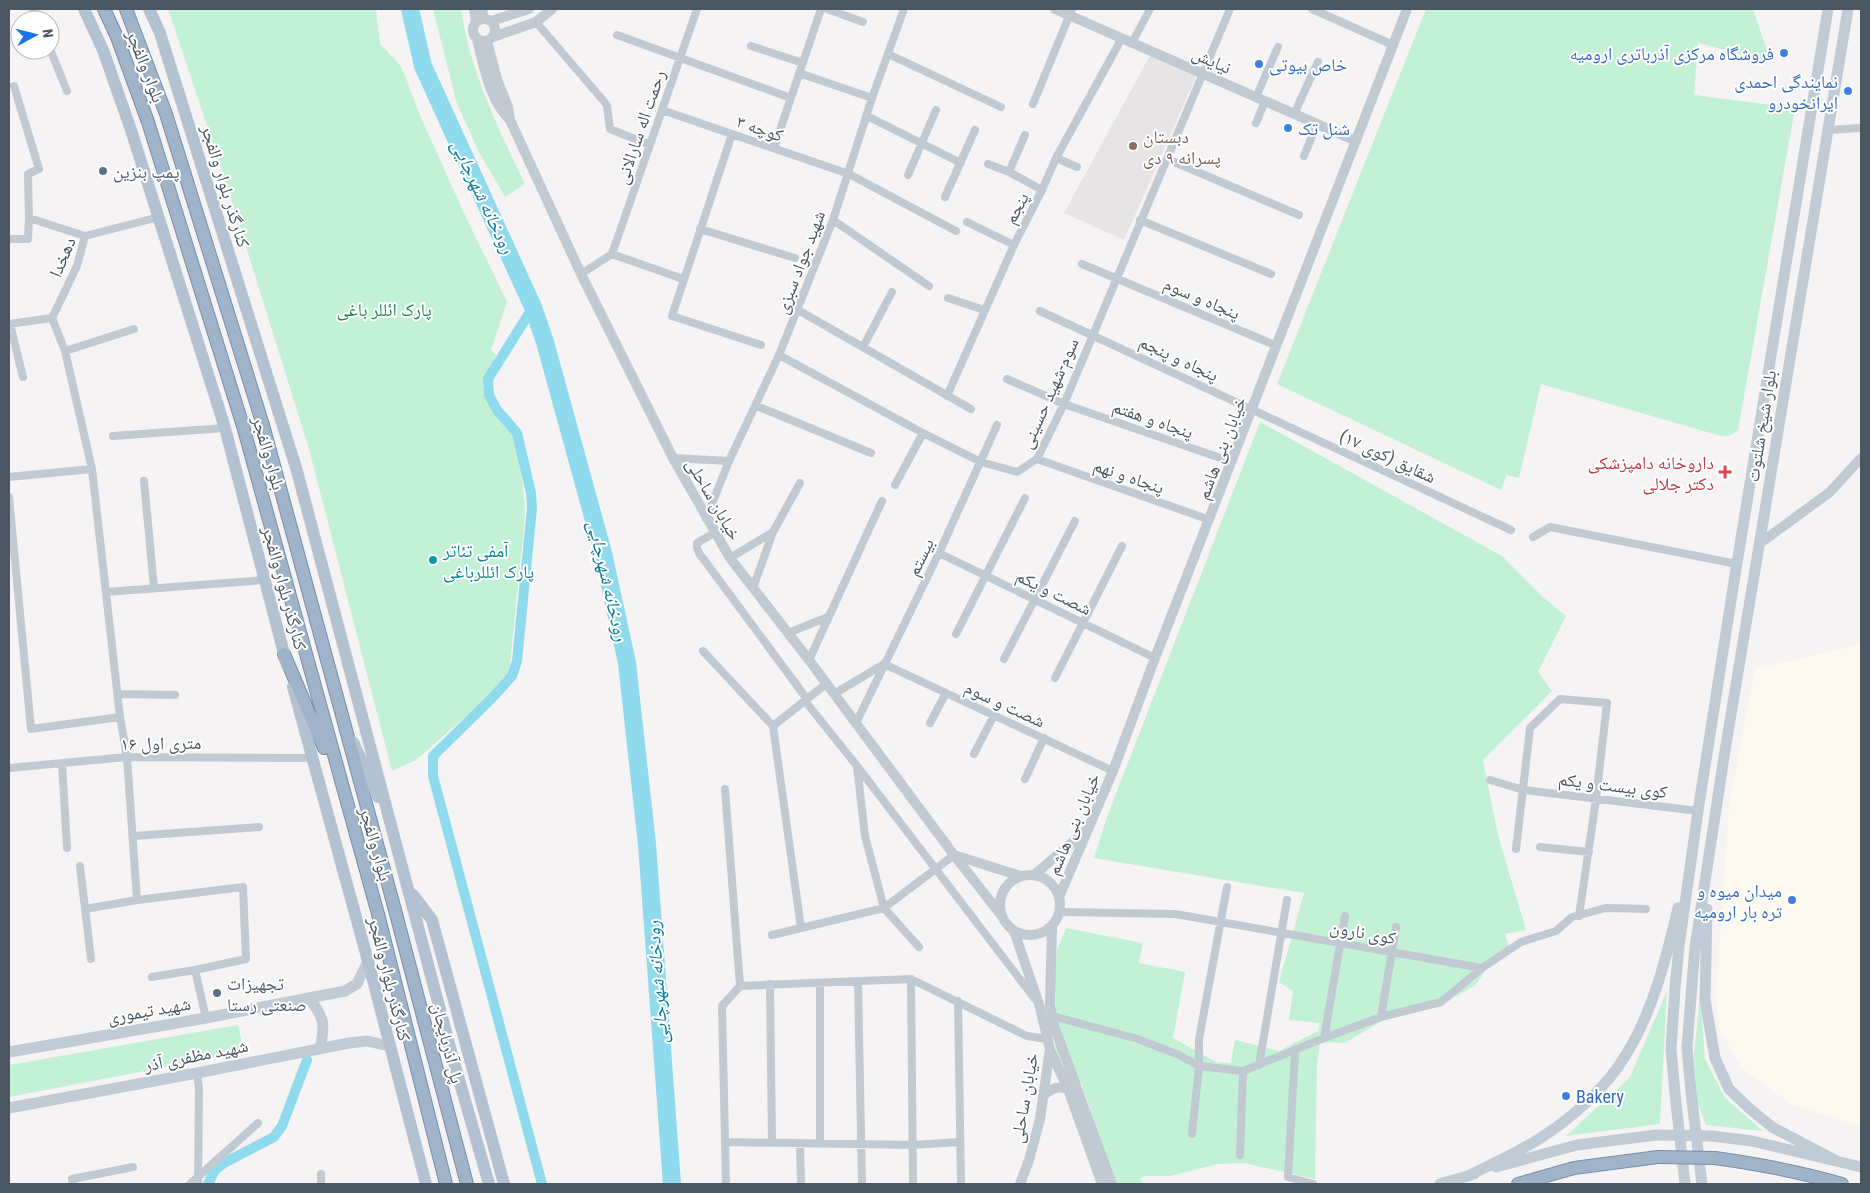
<svg xmlns="http://www.w3.org/2000/svg" width="1870" height="1193" font-family="'Roboto Condensed','Noto Naskh Arabic',sans-serif">
	<rect width="100%" height="100%" fill="#f5f3f3"/>
	<path fill="#fdf9ef" d="M1861 644V1127L1791 1104 1743 1070 1720 1031 1716 994 1729 805 1755 669Z"/>
	<path fill="#e6e4e5" d="M1153 50 1195 73V79L1124 240 1064 213Z"/>
	<path fill="#c3f1d5" d="M168 9H376L380 44 401 66 422 120 464 213 507 302 491 350 496 355 483 387 488 401 510 428 518 445 525 506 524 528 509 674 472 711 416 760 392 771 309 449 230 195Z
		M433 9H461C470 72 498 127 525 184L505 197 479 152 457 104Z
		M1426 9H1753L1771 62 1698 43 1694 95 1795 108 1738 430C1728 440 1719 435 1707 432L1541 384 1519 478 1507 475 1501 490 1277 384Z
		M1260 422 1502 556 1543 597 1566 616 1538 672 1552 691 1483 760 1498 835 1526 930 1505 934 1509 947 1492 959 1476 985 1440 1005 1385 1019 1345 1043 1320 1042 1317 1064 1315 1179 1244 1163 1218 1164 1170 1176H1145L1140 1178 1143 1184H1116L1082 1085 1062 1063 1056 1053 1054 1034 1056 1016 1055 971 1057 950 1066 928 1143 943 1139 963 1185 972 1173 1038 1216 1062 1231 1063 1235 1040 1279 1051 1318 1031 1320 1023 1289 1020 1293 991 1279 982 1304 893 1094 858 1107 817Z
		M1667 991 1660 1124 1566 1136 1630 1077Z
		M1700 994 1705 1059 1725 1098 1763 1131 1706 1125 1697 1102 1694 1055Z
		M238 1025 244 1052 9 1097V1065Z"/>
	<g fill="none" stroke-linecap="round" stroke-linejoin="round">
		<path stroke="#90daee" stroke-width="10" d="M533 307 488 379 489 395 497 410 517 433 531 493 532 508 517 661 512 676 492 698 433 756V776L542 1184
			M208 1184 215 1170 224 1163 274 1137 282 1126 307 1060"/>
		<path stroke="#90daee" stroke-width="18" d="M410 9 423 66 533 307 545 342 603 553 627 663 647 844 672 1184"/>
		<g stroke="#7690ad" stroke-width="14">
			<path id="trunk" d="M104 9 117 37 148 122 243 426 378 914 446 1184
				M126 9 166 114 263 425 395 910 467 1184
				M284 654 324 748
				M1715 1158C1758 1164 1801 1172 1842 1184
				M1518 1184 1574 1168 1658 1157"/>
		</g>
		<path stroke="#c1cad2" stroke-width="8" d="M33 9 38 20
			M827 9 863 22
			M1312 9 1393 45
			M536 22 607 105 610 129 650 145
			M617 35 791 98
			M1132 43 1150 9
			M751 46 803 63
			M50 49 67 91
			M888 54 1001 107
			M799 73 872 98
			M14 86 39 169 28 174 29 218 85 236
			M1256 97 1278 47
			M1033 104 1072 9
			M662 110 849 174 956 231
			M1294 114 1318 62
			M867 116 961 163
			M1256 123 1265 101
			M1828 130 1861 128
			M732 134 672 316 761 345
			M774 148 821 9
			M1304 156 1317 124
			M1056 158 1077 167
			M1167 159 1299 215
			M988 164 1009 172 1042 190
			M1009 172 1025 135
			M908 175 936 110
			M945 197 975 130
			M833 220 929 286
			M1140 220 1271 274
			M967 222 1014 245
			M700 229 795 258
			M9 239H28L29 218
			M612 254 697 9
			M1082 264 1277 346
			M581 274 612 254 683 279
			M948 298 984 310
			M798 310 971 409
			M1040 311 1511 530
			M52 318 65 351 92 469
			M9 324 52 318 77 266 85 236 159 217
			M10 324 23 377
			M863 347 892 292
			M65 351 134 329
			M779 355 923 433 981 462 1017 472 1037 459 1064 404 1230 9
			M1007 379 1064 404 1232 462
			M947 396 1014 245 1042 190 1056 158 1122 38
			M757 406 871 453
			M113 436 225 428
			M673 458 729 461
			M1037 459 1210 520
			M9 477 92 469 120 717 127 757 137 900 85 909
			M144 481 154 588
			M895 485 923 433
			M9 497 31 729 120 717
			M706 519 729 461 779 355 833 220 872 98 904 9
			M714 533 697 543V548L699 553 807 699
			M1533 537 1550 527 1737 564
			M939 553 1155 658
			M730 558 773 532
			M753 588 773 532 800 483
			M106 592 265 580
			M788 633 828 617
			M956 634 1025 498
			M703 651 773 726 801 928 884 908 954 855
			M1004 659 1075 521
			M809 660 882 501
			M884 664 1113 771
			M1055 678 1122 546
			M118 694 175 695
			M834 694 884 664
			M805 701 857 766 865 836 884 908 919 947
			M856 723 939 553 997 425
			M930 723 946 693
			M773 726 826 684
			M974 754 994 715
			M62 763 67 848
			M857 766 1035 999
			M9 768 127 757 313 758
			M1025 779 1044 738
			M1490 780 1524 790 1698 811
			M725 789 740 986 911 979 1027 1036 1047 1039
			M134 836 259 827
			M1540 847 1589 852
			M1516 849 1530 728 1560 699 1607 703 1596 799 1579 916
			M80 866 91 959
			M137 900 243 887 246 959 195 970 152 977
			M1060 912 1175 914 1482 968
			M772 935 801 928
			M195 970 206 1018
			M911 979 913 1184
			M858 981 862 1184
			M820 983V1143
			M770 984 772 1143
			M958 1001 961 1184
			M1052 1016 1138 1039 1179 1055 1199 1066 1243 1071 1324 1038 1381 1017 1441 1002 1482 968 1521 942 1556 931 1572 917 1606 908 1646 909
			M1381 1017 1396 927
			M1324 1038 1345 916
			M1295 1051 1288 1177 1313 1184
			M1259 1065 1287 900
			M197 1073 199 1089 198 1184
			M1192 1134 1199 1066V1039L1227 887
			M725 1142 912 1145 960 1142
			M800 1143 801 1184
			M1240 1155 1243 1071
			M73 1184 72 1179 133 1167
			M190 1184 258 1123
			M321 1184V1174
			M726 1184 722 1006 740 986"/>
		<path stroke="#c1cad2" stroke-width="10" d="M474 9 476 22
			M482 9 484 19
			M1055 9 1356 141
			M473 30a11 11 0 1 1 22 0a11 11 0 1 1-22 0Z
			M491 21 529 9
			M493 37 536 22 552 9
			M477 39C484 67 489 99 510 120L581 274 673 458 730 558 809 660 954 855 1001 915
			M487 41 497 79 508 107 510 120
			M1759 544 1830 492 1861 458
			M954 855 1020 876
			M1000 905a30 30 0 1 1 60 0a30 30 0 1 1-60 0Z
			M1034 875 1088 829
			M1059 897 1113 771 1155 658 1407 9
			M1052 927 1050 1005 1054 1026 1112 1184
			M1014 931 1039 1004 1050 1049 1040 1119 1029 1160 1020 1184
			M1050 1050 1068 1089 1102 1184
			M1043 1096C1051 1089 1057 1085 1068 1089"/>
		<path stroke="#c1cbd6" stroke-width="11" d="M1707 909 1705 1000 1715 1058 1729 1089 1750 1109 1772 1127 1835 1160
			M309 998C325 1018 325 1025 320 1049
			M9 1052 206 1018 345 991 357 984 368 961
			M9 1108 197 1073 349 1043 367 1041 389 1046
			M1712 1136 1752 1141 1861 1167
			M1496 1167 1577 1145 1656 1135
			M1468 1176C1498 1161 1530 1147 1558 1126 1582 1108 1605 1087 1622 1061 1652 1016 1666 959 1678 908
			M1440 1184 1474 1174
			M1685 1184 1675 1094 1671 1049 1675 988 1679 946 1698 811 1735 575 1828 9
			M1702 1184 1691 1092 1687 1047 1695 947 1724 757 1848 9"/>
		<path stroke="#b3c2d1" stroke-width="12" d="M84 9 103 50 131 130 225 428 287 665
			M149 9 160 33 297 471 452 1055 489 1184
			M293 687 368 961 426 1184
			M353 742 378 797
			M413 895 432 920 504 1184"/>
		<use href="#trunk" stroke="#9fb4c9" stroke-width="12"/>
		<g stroke="#7690ad" stroke-width="14" stroke-linecap="butt">
			<path id="trunk-bridge" d="M1658 1157 1715 1158"/>
		</g>
		<path stroke="#c1cbd6" stroke-width="11" d="M1656 1135 1712 1136"/>
		<use href="#trunk-bridge" stroke="#9fb4c9" stroke-width="12"/>
	</g>
	<g fill="#3f7fe0" stroke="#fff" stroke-width="2">
		<circle cx="1784" cy="53" r="5"/>
		<circle cx="1259" cy="64" r="5"/>
		<circle cx="1848" cy="91" r="5"/>
		<circle cx="1288" cy="128" r="5"/>
		<circle cx="1792" cy="900" r="5"/>
		<circle cx="1566" cy="1096" r="5"/>
	</g>
	<circle fill="#8d6e63" stroke="#fff" stroke-width="2" cx="1133" cy="146" r="5"/>
	<g fill="#5c6f8a" stroke="#fff" stroke-width="2">
		<circle cx="103" cy="171" r="5"/>
		<circle cx="217" cy="993" r="5"/>
	</g>
	<path fill="#e0444e" stroke="#fff" stroke-width="2" d="M1722.5 464.5h5v5h5v5h-5v5h-5v-5h-5v-5h5z"/>
	<circle fill="#0f9aa8" stroke="#fff" stroke-width="2" cx="433" cy="560" r="5"/>
	<g text-anchor="middle" dominant-baseline="central" stroke-width="4" stroke-linejoin="round" paint-order="stroke">
		<g font-size="18" fill="#366cbe" stroke="#fff" text-anchor="end">
			<text x="1774" y="53">فروشگاه مرکزی آذرباتری ارومیه</text>
			<text x="1269" y="64" text-anchor="start">خاص بیوتی</text>
			<text x="1838" y="81">نمایندگی احمدی<tspan x="1838" dy="21">ایرانخودرو</tspan></text>
			<text x="1298" y="128" text-anchor="start">شنل تک</text>
			<text x="1782" y="890">میدان میوه و<tspan x="1782" dy="21">تره بار ارومیه</tspan></text>
			<text x="1576" y="1096" text-anchor="start">Bakery</text>
		</g>
		<g font-size="18" fill="#4a5661" stroke="#fff">
			<text transform="translate(1212 60) rotate(24)">نیایش</text>
			<text transform="translate(146 66) rotate(69)">بلوار والفجر</text>
			<text transform="translate(640 127) rotate(-71)">رحمت اله سارالانی</text>
			<text transform="translate(760 128) rotate(19)">کوچه ۳</text>
			<text transform="translate(226 186) rotate(73)">کنارگذر بلوار والفجر</text>
			<text transform="translate(1016 208) rotate(-62)">پنجم</text>
			<text transform="translate(62 257) rotate(-67)">دهخدا</text>
			<text transform="translate(800 262) rotate(-69)">شهید جواد سبزی</text>
			<text transform="translate(1202 298) rotate(23)">پنجاه و سوم</text>
			<text transform="translate(1179 358) rotate(25)">پنجاه و پنجم</text>
			<text transform="translate(1049 393) rotate(-66)">سوم-شهید حسینی</text>
			<text transform="translate(1153 419) rotate(19)">پنجاه و هفتم</text>
			<text transform="translate(1761 426) rotate(-81)">بلوار شیخ شلتوت</text>
			<text transform="translate(1221 448) rotate(-69)">خیابان بنی هاشم</text>
			<text transform="translate(269 453) rotate(74)">بلوار والفجر</text>
			<text transform="translate(1388 456) rotate(25)">شقایق (کوی ۱۷)</text>
			<text transform="translate(1129 476) rotate(19)">پنجاه و نهم</text>
			<text transform="translate(714 499) rotate(60)">خیابان ساحلی</text>
			<text transform="translate(920 557) rotate(-64)">بیستم</text>
			<text transform="translate(285 588) rotate(75)">کنارگذر بلوار والفجر</text>
			<text transform="translate(1054 592) rotate(26)">شصت و یکم</text>
			<text transform="translate(1005 704) rotate(25)">شصت و سوم</text>
			<text transform="translate(161 743) rotate(-1)">۱۶ متری اول</text>
			<text transform="translate(1613 785) rotate(7)">کوی بیست و یکم</text>
			<text transform="translate(1073 824) rotate(-67)">خیابان بنی هاشم</text>
			<text transform="translate(376 844) rotate(74)">بلوار والفجر</text>
			<text transform="translate(1363 932) rotate(10)">کوی نارون</text>
			<text transform="translate(390 979) rotate(76)">کنارگذر بلوار والفجر</text>
			<text transform="translate(149 1010) rotate(-10)">شهید تیموری</text>
			<text transform="translate(448 1043) rotate(76)">پل آذربایجان</text>
			<text transform="translate(196 1055) rotate(-11)">شهید مظفری آذر</text>
			<text transform="translate(1024 1098) rotate(-80)">خیابان ساحلی</text>
		</g>
		<g font-size="18" fill="#785e54" stroke="#fff" text-anchor="start">
			<text x="1143" y="136">دبستان<tspan x="1143" dy="21">پسرانه ۹ دی</tspan></text>
		</g>
		<g font-size="18" fill="#4e5e75" stroke="#fff" text-anchor="start">
			<text x="113" y="171">پمپ بنزین</text>
			<text x="227" y="983">تجهیزات<tspan x="227" dy="21">صنعتی رستا</tspan></text>
		</g>
		<g font-size="18" fill="#17864f" stroke="#fff">
			<text x="384" y="309">پارک ائللر باغی</text>
		</g>
		<g font-size="18" fill="#be3a42" stroke="#fff" text-anchor="end">
			<text x="1714" y="462">داروخانه دامپزشکی<tspan x="1714" dy="21">دکتر جلالی</tspan></text>
		</g>
		<g font-size="18" fill="#0d838f" stroke="#fff" text-anchor="start">
			<text x="443" y="550">آمفی تئاتر<tspan x="443" dy="21">پارک ائللرباغی</tspan></text>
		</g>
		<g font-size="19" font-style="italic" fill="#0c7c9b" stroke="#fff">
			<text transform="translate(483 197) rotate(65)">رودخانه شهرچایی</text>
			<text transform="translate(608 581) rotate(77)">رودخانه شهرچایی</text>
			<text transform="translate(657 982) rotate(-94)">رودخانه شهرچایی</text>
		</g>
	</g>
	<rect width="1870" height="1193" fill="none" stroke="#4a5661" stroke-width="20"/>
	<g transform="translate(35 35) rotate(83)"><circle r="24" fill="#ffffff" stroke="#b7bbc0"/>
	<path d="M0-4L9 19L0 12L-9 19Z" fill="#1a73e8"/>
	<text y="-8" font-size="14" font-weight="bold" text-anchor="middle" fill="#4a5661">N</text>
	</g>
</svg>
